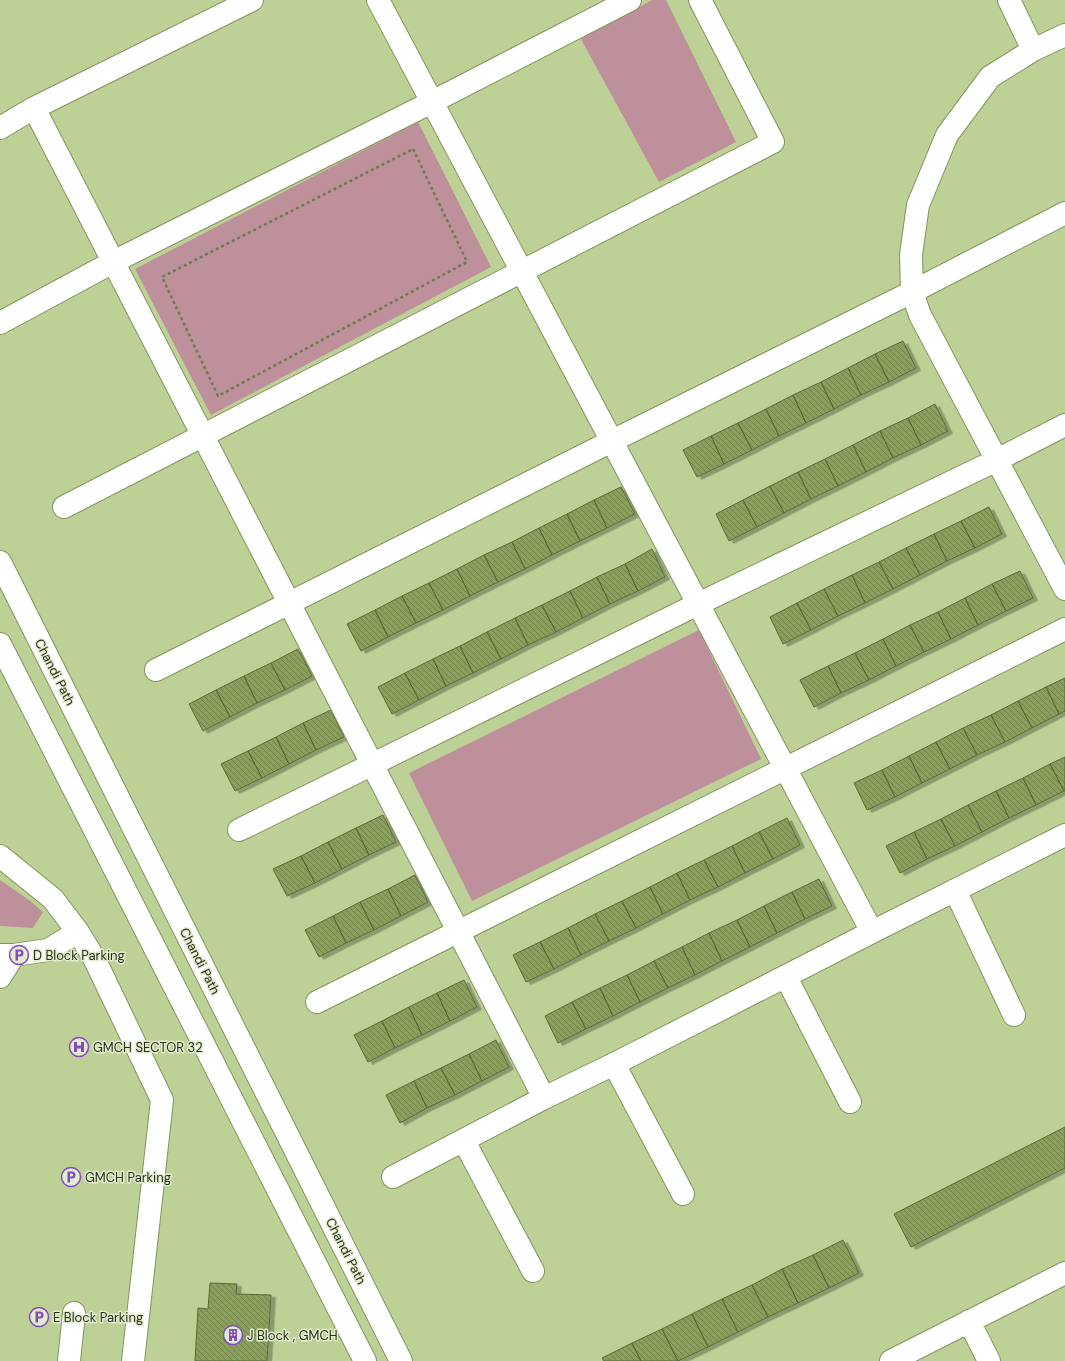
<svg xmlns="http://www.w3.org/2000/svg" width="1065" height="1361" font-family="'DM Sans',sans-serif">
	<defs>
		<pattern id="building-back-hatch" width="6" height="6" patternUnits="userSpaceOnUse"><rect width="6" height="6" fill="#8a9f5c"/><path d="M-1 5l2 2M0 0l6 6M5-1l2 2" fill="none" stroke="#71824b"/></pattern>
		<filter id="shadow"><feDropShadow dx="4.5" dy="2.5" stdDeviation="0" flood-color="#0004"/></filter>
	</defs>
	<rect width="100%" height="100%" fill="#bdd096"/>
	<path fill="#be909b" d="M652 0H666L736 142 659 182 581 39Z
		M418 122 491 267 211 415 135 269Z
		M699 630 761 759 472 901 409 773Z
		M0 880 29 900 43 912 33 928 0 926Z"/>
	<path fill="url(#building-back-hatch)" stroke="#5a6a34" filter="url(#shadow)" d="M903 341 916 368 889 382 875 354Z
		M875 354 889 382 861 395 848 368Z
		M848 368 861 395 834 409 821 382Z
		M821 382 834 409 806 423 793 395Z
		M793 395 806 423 779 436 766 409Z
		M935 404 948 431 921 445 908 418Z
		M766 409 779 436 752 450 738 423Z
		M908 418 921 445 893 458 880 431Z
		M738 423 752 450 724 464 711 436Z
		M880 431 893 458 866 472 853 445Z
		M711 436 724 464 697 477 683 450Z
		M853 445 866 472 838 486 825 459Z
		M825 459 838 486 811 499 798 472Z
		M798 472 811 499 784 513 770 486Z
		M770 486 784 513 757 527 743 500Z
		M621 487 635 514 607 528 594 500Z
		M594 500 607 528 580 541 567 514Z
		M743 500 757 527 729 541 716 514Z
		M989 507 1002 534 975 548 961 521Z
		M567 514 580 541 552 555 539 528Z
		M961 521 975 548 947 561 934 534Z
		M539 528 552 555 525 569 512 542Z
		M934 534 947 561 920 575 906 548Z
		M512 542 525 569 498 582 484 555Z
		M906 548 920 575 893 589 879 562Z
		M652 549 665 577 638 591 625 564Z
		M484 555 498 582 470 596 457 569Z
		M879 562 893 589 865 603 852 575Z
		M625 564 638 591 610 604 597 577Z
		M457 569 470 596 443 610 429 583Z
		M1020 571 1033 598 1006 611 992 584Z
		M852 575 865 603 838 616 824 589Z
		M597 577 610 604 583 618 570 591Z
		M429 583 443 610 416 623 402 596Z
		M992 584 1006 611 978 625 965 598Z
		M824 589 838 616 811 630 797 603Z
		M570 591 583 618 556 632 542 605Z
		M402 596 416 623 388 637 375 610Z
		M965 598 978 625 951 639 938 612Z
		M797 603 811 630 783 644 770 617Z
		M542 605 556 632 528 645 515 618Z
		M375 610 388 637 361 651 347 624Z
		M938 612 951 639 924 652 910 625Z
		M515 618 528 645 501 659 487 632Z
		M910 625 924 652 896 666 883 639Z
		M487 632 501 659 473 673 460 646Z
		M883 639 896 666 869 680 855 653Z
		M460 646 473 673 446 686 433 659Z
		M298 649 312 676 285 690 271 663Z
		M855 653 869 680 841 693 828 666Z
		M433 659 446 686 419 700 405 673Z
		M271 663 285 690 257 703 244 676Z
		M828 666 841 693 814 707 800 680Z
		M405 673 419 700 392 714 378 687Z
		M244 676 257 703 230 717 216 690Z
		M1065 678V711L1059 714 1046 687Z
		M1046 687 1059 714 1032 728 1018 701Z
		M216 690 230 717 203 731 189 704Z
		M1018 701 1032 728 1005 742 991 715Z
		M331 710 344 737 316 750 303 723Z
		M991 715 1005 742 977 755 963 728Z
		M303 723 316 750 289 764 276 737Z
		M963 728 977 755 950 769 936 742Z
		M276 737 289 764 262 778 248 751Z
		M936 742 950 769 922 783 909 756Z
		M248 751 262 778 235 791 221 764Z
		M909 756 922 783 895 797 882 770Z
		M1065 757V791H1064L1050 764Z
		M1050 764 1064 791 1036 805 1023 778Z
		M882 770 895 797 867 810 854 783Z
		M1023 778 1036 805 1009 818 996 791Z
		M996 791 1009 818 982 832 968 805Z
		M968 805 982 832 955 846 941 819Z
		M383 815 396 842 369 855 356 828Z
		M787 818 800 845 773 859 759 832Z
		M941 819 955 846 927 859 914 832Z
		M356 828 369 855 342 869 328 842Z
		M759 832 773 859 745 873 732 846Z
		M914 832 927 859 900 873 886 846Z
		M328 842 342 869 315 883 301 856Z
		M732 846 745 873 718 887 704 860Z
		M301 856 315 883 287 896 273 869Z
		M704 860 718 887 690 900 677 873Z
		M677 873 690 900 663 914 650 887Z
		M415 875 428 902 401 916 388 889Z
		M819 879 832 906 805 919 792 892Z
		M650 887 663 914 636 928 622 901Z
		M388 889 401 916 374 930 360 902Z
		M792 892 805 919 777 933 764 906Z
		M622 901 636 928 609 941 595 914Z
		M360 902 374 930 346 943 333 916Z
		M764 906 777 933 750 947 737 920Z
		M595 914 609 941 581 955 568 928Z
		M333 916 346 943 319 957 305 930Z
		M737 920 750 947 722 961 709 933Z
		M568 928 581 955 554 969 540 942Z
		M709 933 722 961 695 975 682 947Z
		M540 942 554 969 526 982 513 955Z
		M682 947 695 975 668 988 654 961Z
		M654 961 668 988 640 1002 627 975Z
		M627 975 640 1002 613 1016 600 988Z
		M464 980 477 1007 450 1021 437 993Z
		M600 988 613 1016 586 1029 572 1002Z
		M437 993 450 1021 422 1035 409 1007Z
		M572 1002 586 1029 558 1043 545 1016Z
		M409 1007 422 1035 395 1048 382 1021Z
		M382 1021 395 1048 368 1062 354 1035Z
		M496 1040 509 1067 482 1081 469 1054Z
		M469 1054 482 1081 455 1095 441 1068Z
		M441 1068 455 1095 427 1108 414 1081Z
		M414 1081 427 1108 400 1123 386 1095Z
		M1065 1127V1168L911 1247 894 1214Z
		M843 1240 859 1273 829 1288 813 1255Z
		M813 1255 829 1288 798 1303 782 1269Z
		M782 1269 798 1303 768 1317 752 1285Z
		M210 1283 237 1284 236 1294 271 1295 267 1361H195L198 1308 208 1309Z
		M752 1285 768 1317 738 1332 722 1299Z
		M722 1299 738 1332 708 1347 692 1314Z
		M692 1314 708 1347 678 1361 662 1329Z
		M662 1329 678 1361H641L632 1343Z
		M632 1343 641 1361H604L602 1358Z"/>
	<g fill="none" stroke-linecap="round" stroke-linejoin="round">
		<g stroke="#83945c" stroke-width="24">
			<path id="minor" d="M378 0 872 932
				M1009 0 1033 50
				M1065 35 1033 50 990 77 947 135 918 205 911 255 912 292 920 315 1065 589
				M34 108 544 1098
				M0 128 34 108 252 0
				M0 323 113 262 432 102 630 0
				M64 507 773 142 700 0
				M156 670 612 441 912 292 1065 213
				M239 830 698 604 997 460 1065 425
				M0 856 53 899 78 932 94 958 162 1100 133 1361
				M955 890 1014 1015
				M0 955H14L48 950 78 932
				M0 977 14 955
				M786 977 850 1102
				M317 1002 1065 629
				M614 1064 683 1194
				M464 1141 533 1271
				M393 1177 544 1098 614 1064 872 932 1065 835
				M969 1321 989 1361
				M69 1361 74 1313
				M891 1361 1065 1273"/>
		</g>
		<g stroke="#83945c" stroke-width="24">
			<path id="major" d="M0 562 401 1361
				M0 644 365 1361"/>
		</g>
		<path stroke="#6d7a52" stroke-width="2.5" stroke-dasharray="3 3" stroke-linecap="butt" d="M413 149 467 262 218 396 162 277Z"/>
		<use href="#minor" stroke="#fff" stroke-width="22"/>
		<use href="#major" stroke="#fff" stroke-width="22"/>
	</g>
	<defs>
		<g id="parking-ring" transform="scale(1)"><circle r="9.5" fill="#e2eccf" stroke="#834ac1" stroke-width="1.5"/><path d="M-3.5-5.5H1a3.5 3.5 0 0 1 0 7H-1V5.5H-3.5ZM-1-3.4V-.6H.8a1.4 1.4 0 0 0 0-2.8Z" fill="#834ac1"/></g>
		<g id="hospital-ring" transform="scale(1)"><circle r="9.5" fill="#e2eccf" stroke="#834ac1" stroke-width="1.5"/><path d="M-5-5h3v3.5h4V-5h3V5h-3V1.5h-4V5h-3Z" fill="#834ac1"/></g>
		<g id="building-ring" transform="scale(1)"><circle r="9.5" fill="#e2eccf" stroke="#834ac1" stroke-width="1.5"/><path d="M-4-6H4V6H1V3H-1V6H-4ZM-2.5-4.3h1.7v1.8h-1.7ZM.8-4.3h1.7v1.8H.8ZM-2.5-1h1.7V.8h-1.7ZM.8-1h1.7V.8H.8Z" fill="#834ac1"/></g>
	</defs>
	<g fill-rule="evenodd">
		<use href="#parking-ring" x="19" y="955"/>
		<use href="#hospital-ring" x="79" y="1047"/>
		<use href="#parking-ring" x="71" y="1177"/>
		<use href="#parking-ring" x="39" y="1317"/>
		<use href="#building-ring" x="233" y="1335"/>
	</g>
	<g text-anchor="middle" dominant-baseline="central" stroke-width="3" stroke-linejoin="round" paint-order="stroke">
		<g font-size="13" fill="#283018" stroke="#e2eccf">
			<text transform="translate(55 672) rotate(63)">Chandi Path</text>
			<text transform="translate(200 961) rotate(63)">Chandi Path</text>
			<text transform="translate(346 1251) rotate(63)">Chandi Path</text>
		</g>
		<g font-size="13" fill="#283018" stroke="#e2eccf" text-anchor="start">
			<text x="33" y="955">D Block Parking</text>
			<text x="93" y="1047">GMCH SECTOR 32</text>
			<text x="85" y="1177">GMCH Parking</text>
			<text x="53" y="1317">E Block Parking</text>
			<text x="247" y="1335">J Block , GMCH</text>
		</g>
	</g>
</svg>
